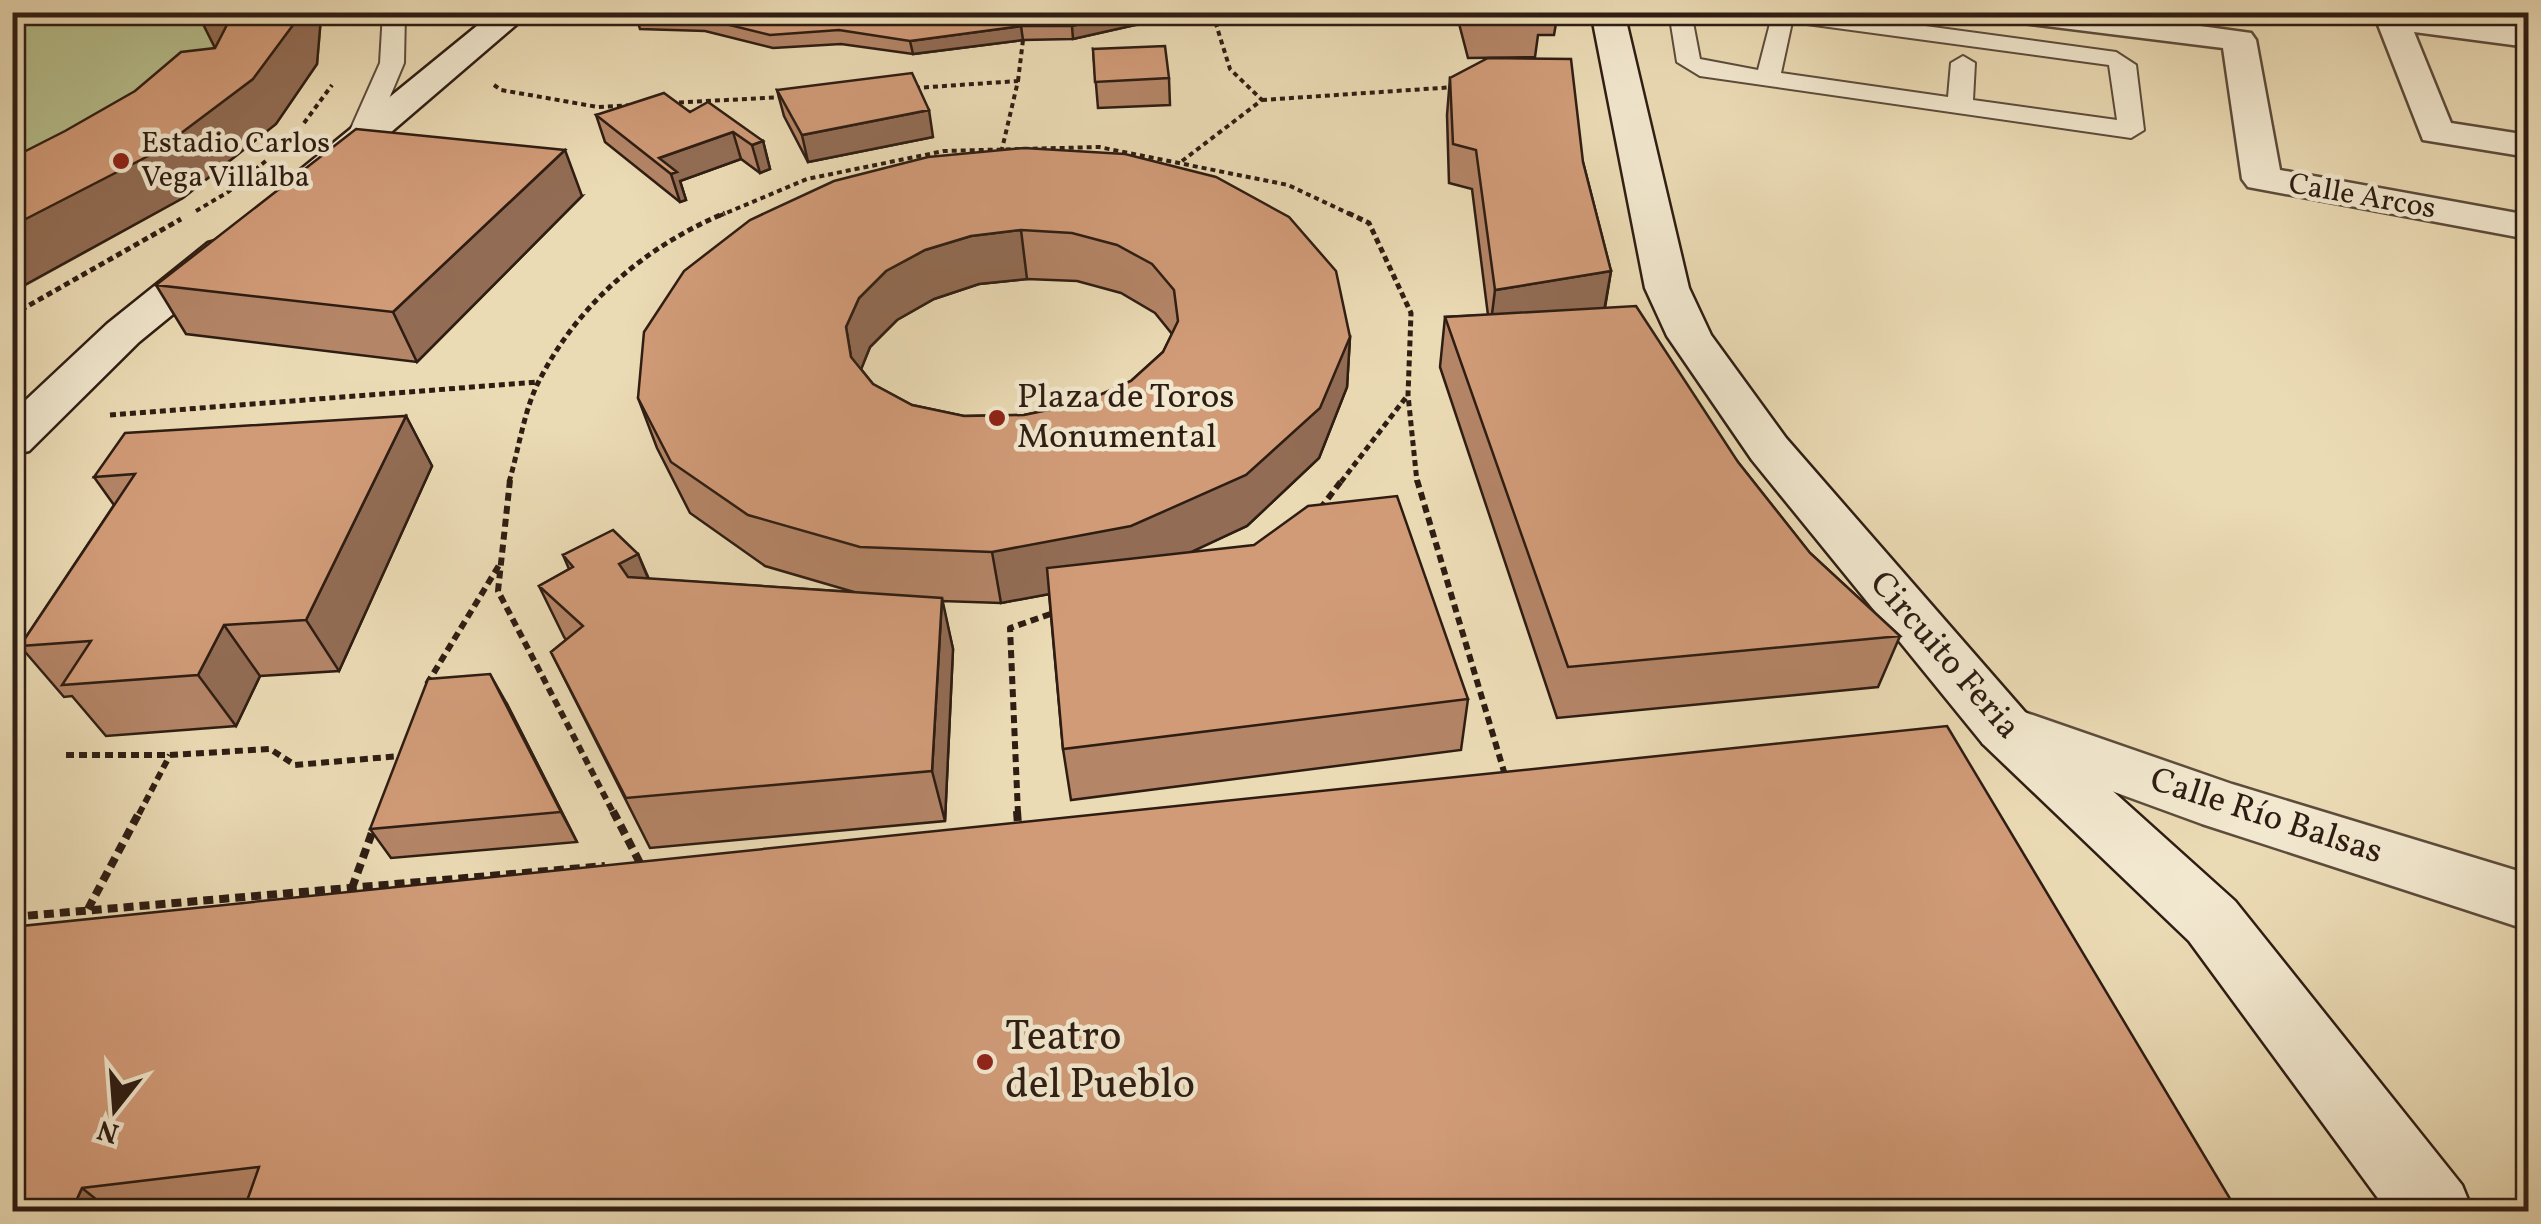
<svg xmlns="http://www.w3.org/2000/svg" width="2541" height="1224" font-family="Vollkorn,serif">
	<rect width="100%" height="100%" fill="#ebdbb5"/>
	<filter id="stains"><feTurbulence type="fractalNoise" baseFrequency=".002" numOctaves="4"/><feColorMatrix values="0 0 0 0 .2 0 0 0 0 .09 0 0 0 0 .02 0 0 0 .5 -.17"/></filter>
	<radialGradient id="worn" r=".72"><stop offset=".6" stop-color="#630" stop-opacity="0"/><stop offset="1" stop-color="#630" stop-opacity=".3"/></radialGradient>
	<path fill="#b7c08e" stroke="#726e50" stroke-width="2.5" d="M13 13H318L321 17 317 64 276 124 183 198 13 292Z"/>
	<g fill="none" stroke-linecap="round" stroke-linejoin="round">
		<g stroke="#5d4c3c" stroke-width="4">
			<path id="lane" d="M383 12H405L404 63 370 144 357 152 344 144 380 63Z
				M1669 12H1691L1700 59 1758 70 1773 12H1822L2116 52 2136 65 2144 130 2131 138 1700 76 1677 62ZM1792 22 2109 65 2117 120 1973 100 1975 63 1963 56 1951 63 1948 97 1781 73Z"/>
		</g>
		<g stroke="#5d4c3c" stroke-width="5">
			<path id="street" d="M1999 12H2099L2251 33 2256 40 2280 170 2528 215V239L2248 187 2242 179 2223 48 2015 22 2003 19Z
				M2373 12H2418L2528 27V47L2414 32 2451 123 2528 135V157L2423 140Z
				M2004 705 2232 784 2528 874V930L2202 824 1983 744 1974 728 1983 712Z"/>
		</g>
		<g stroke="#2e1d13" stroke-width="5">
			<path id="secondary" d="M494 12H531L327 187 313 191 299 187 293 179 299 171Z
				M1591 12H1624L1689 288 1711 335 1786 438 2025 712 2235 901 2462 1185 2473 1212H2388L2189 941 1983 744 1752 460 1667 336 1645 288Z
				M223 239 238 243 244 252 238 261 139 342 29 451 12 455V413L107 324 208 243Z"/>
		</g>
		<path stroke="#2e1d13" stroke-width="4" stroke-dasharray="5 4" stroke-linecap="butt" d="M1018 81 1023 40
			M494 85 501 90 598 107 633 105
			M915 88 1018 81 1002 149
			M1262 100 1455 87
			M670 103 783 97
			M304 123 332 85
			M1182 161 1262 100 1230 69 1215 21
			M196 211 228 192 267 160
			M719 216 807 179 944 151 1099 147 1288 185 1354 216"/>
		<path stroke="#2e1d13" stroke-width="5" stroke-dasharray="6 4" stroke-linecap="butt" d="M1348 213 1369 223 1411 313 1408 395 1417 482
			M12 315 181 219
			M110 415 538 382
			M509 482C519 449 524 409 540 379 579 303 646 246 725 213
			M1341 482 1407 396"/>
		<path stroke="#2e1d13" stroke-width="6" stroke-dasharray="8 5" stroke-linecap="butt" d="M510 480 498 591 614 814
			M1417 480 1505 775
			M1320 509 1342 480
			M427 684 501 562
			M66 755H170L270 749 295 765 400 756
			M139 814 170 755
			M1018 814 1010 628 1059 611"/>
		<path stroke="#2e1d13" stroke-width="8" stroke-dasharray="10 6" stroke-linecap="butt" d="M613 811 640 863
			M1017 811 1018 825
			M352 888 374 827
			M88 909 140 811
			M12 917 605 866"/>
		<use href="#lane" fill="#f2e8cf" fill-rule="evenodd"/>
		<use href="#street" fill="#f2e8cf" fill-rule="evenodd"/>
		<use href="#secondary" fill="#f2e8cf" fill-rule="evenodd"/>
	</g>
	<path fill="#b48567" stroke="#2e1d13" stroke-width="2.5" fill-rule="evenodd" d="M638 12H1240L1215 21 1135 25 1073 39 1023 40 913 54 841 44 773 48 705 31 640 29 636 16Z
		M1456 12H1558L1554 35H1538L1535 57 1468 58Z
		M1093 49 1169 78 1170 105 1098 108Z
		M1450 78 1583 162 1611 271 1605 308 1738 462 1810 553 1900 636 1878 687 1557 718 1440 367 1445 317 1488 315 1472 189 1449 183 1447 115Z
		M777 90 933 137 808 162 784 116Z
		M690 112 763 141 770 169 760 173 741 159 680 181 686 200 680 202 605 142 596 115Z
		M928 157 1350 337 1347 387 1319 458 1247 526 1190 552 1468 699 1461 750 1071 800 1063 749 1049 594 1001 603 942 601 953 649 945 821 650 848 551 652 566 640 564 637 539 586 569 569 563 555 638 554 649 579 854 592 765 566 690 513 657 448 638 398ZM1027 279 1077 281 1121 293 1155 313 1172 334 1163 352 1131 381 1082 403 1024 415 964 416 912 405 873 384 861 369 870 347 897 320 934 299 979 284Z
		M582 196 417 362 186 334 156 285Z
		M406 416 432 466 339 671 260 676 236 726 106 736 72 696 64 697 20 646 114 505 94 477Z
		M507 704 577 842 391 858 370 829Z
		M12 927 2238 1212H12Z"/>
	<path fill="#926c54" stroke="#2e1d13" stroke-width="2.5" d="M297 12H319L321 17 317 64 276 124 183 198 12 292V226Z
		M1131 12H1134L1135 25 1073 39 1072 26Z
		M1215 12H1240L1215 21Z
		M230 19 224 66 202 22Z
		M1021 26 1023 40 913 54 910 41Z
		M929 110 933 137 808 162 802 135Z
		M733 132 741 159 680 181 686 200 680 202 671 174 659 158Z
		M763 141 770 169 760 173 752 145Z
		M565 150 582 196 417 362 393 312Z
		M1021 230 1027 279 979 284 934 299 897 320 870 347 858 377 851 357 846 327 859 298 886 271 925 250 971 236Z
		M1611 271 1604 311 1490 330 1495 290Z
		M1350 337 1347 387 1319 458 1247 526 1136 578 1001 603 992 552Z
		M406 416 432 466 339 671 306 620Z
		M638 554 659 605 640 616 619 564Z
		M942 598 953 649 945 821 932 771Z
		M224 625 260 676 236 726 198 675Z
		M490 674 507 704 577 842 561 812Z
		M82 1188 112 1212H71Z"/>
	<path fill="#d19b78" stroke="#2e1d13" stroke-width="2.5" fill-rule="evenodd" d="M202 12H297L296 21 253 79 156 152 12 226V158L65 131 135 91 181 52 215 48 230 19 202 22Z
		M638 12H1131L1072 26H1021L910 41 839 30 770 35 701 18 636 16Z
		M1469 12H1536L1539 21 1472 22Z
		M1165 46 1169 78 1095 82 1093 49Z
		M1488 58 1571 59 1583 162 1611 271 1495 290 1476 150 1453 144 1450 78Z
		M912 73 929 110 802 135 777 90Z
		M664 93 690 112 708 102 763 141 752 145 733 132 659 158 677 172 671 174 596 115Z
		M356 129 565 150 393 312 156 285Z
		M1024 148 1125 154 1216 177 1289 217 1336 271 1350 337 1320 408 1246 475 1131 526 992 552 860 547 748 515 671 462 638 398 644 332 684 271 750 220 834 181 928 157ZM1021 230 1072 233 1117 245 1152 264 1174 290 1178 321 1163 352 1131 381 1082 403 1024 415 964 416 912 405 873 384 851 357 846 327 859 298 886 271 925 250 971 236Z
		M1636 306 1738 462 1810 553 1900 636 1568 667 1445 317Z
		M406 416 306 620 224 625 198 675 62 685 91 641 20 646 135 474 94 477 125 433Z
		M1397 496 1468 699 1063 749 1047 568 1254 545 1308 506Z
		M613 530 638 554 619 564 628 577 942 598 932 771 626 798 551 652 583 626 539 586 573 567 563 555Z
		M490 674 561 812 370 829 428 679Z
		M1947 726 2238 1212H243L259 1167 82 1188 71 1212H12V927Z"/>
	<g fill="#8f2418" stroke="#f2e8cf" stroke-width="4">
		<circle cx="121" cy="161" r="10"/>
		<circle cx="997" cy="418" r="10"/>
		<circle cx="985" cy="1062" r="10"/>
	</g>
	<g text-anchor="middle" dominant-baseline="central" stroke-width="9" stroke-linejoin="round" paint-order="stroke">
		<g font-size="30" fill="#2e1d13" stroke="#f2e8cf" text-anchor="start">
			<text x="141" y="144">Estadio Carlos<tspan x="141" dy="34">Vega Villalba</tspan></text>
		</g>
		<g font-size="30" fill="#2e1d13" stroke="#f2e8cf">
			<text transform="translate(2362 197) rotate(10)">Calle Arcos</text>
		</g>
		<g font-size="35" fill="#2e1d13" stroke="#f2e8cf" text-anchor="start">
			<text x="1017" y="398">Plaza de Toros<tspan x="1017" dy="40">Monumental</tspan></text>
		</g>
		<g font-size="35" fill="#2e1d13" stroke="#f2e8cf">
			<text transform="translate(1944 656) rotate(49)">Circuito Feria</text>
			<text transform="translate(2266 817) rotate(18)">Calle Río Balsas</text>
		</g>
		<g font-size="42" fill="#2e1d13" stroke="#f2e8cf" text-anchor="start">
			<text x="1005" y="1038">Teatro<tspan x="1005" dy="48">del Pueblo</tspan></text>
		</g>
	</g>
	<rect width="2541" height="1224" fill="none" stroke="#ebdbb5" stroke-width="50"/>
	<rect x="15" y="15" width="2511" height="1194" fill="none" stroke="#2e1d13" stroke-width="5"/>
	<rect x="25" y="25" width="2491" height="1174" fill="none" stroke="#2e1d13" stroke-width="2.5"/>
	<g transform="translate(115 1109) rotate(197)" stroke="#f2e8cf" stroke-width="8" paint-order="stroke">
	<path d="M0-8L18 38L0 25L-18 38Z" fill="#2e1d13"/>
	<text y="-15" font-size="28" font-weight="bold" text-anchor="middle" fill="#2e1d13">N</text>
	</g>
	<rect width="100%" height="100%" filter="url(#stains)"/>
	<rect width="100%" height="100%" fill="url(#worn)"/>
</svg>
